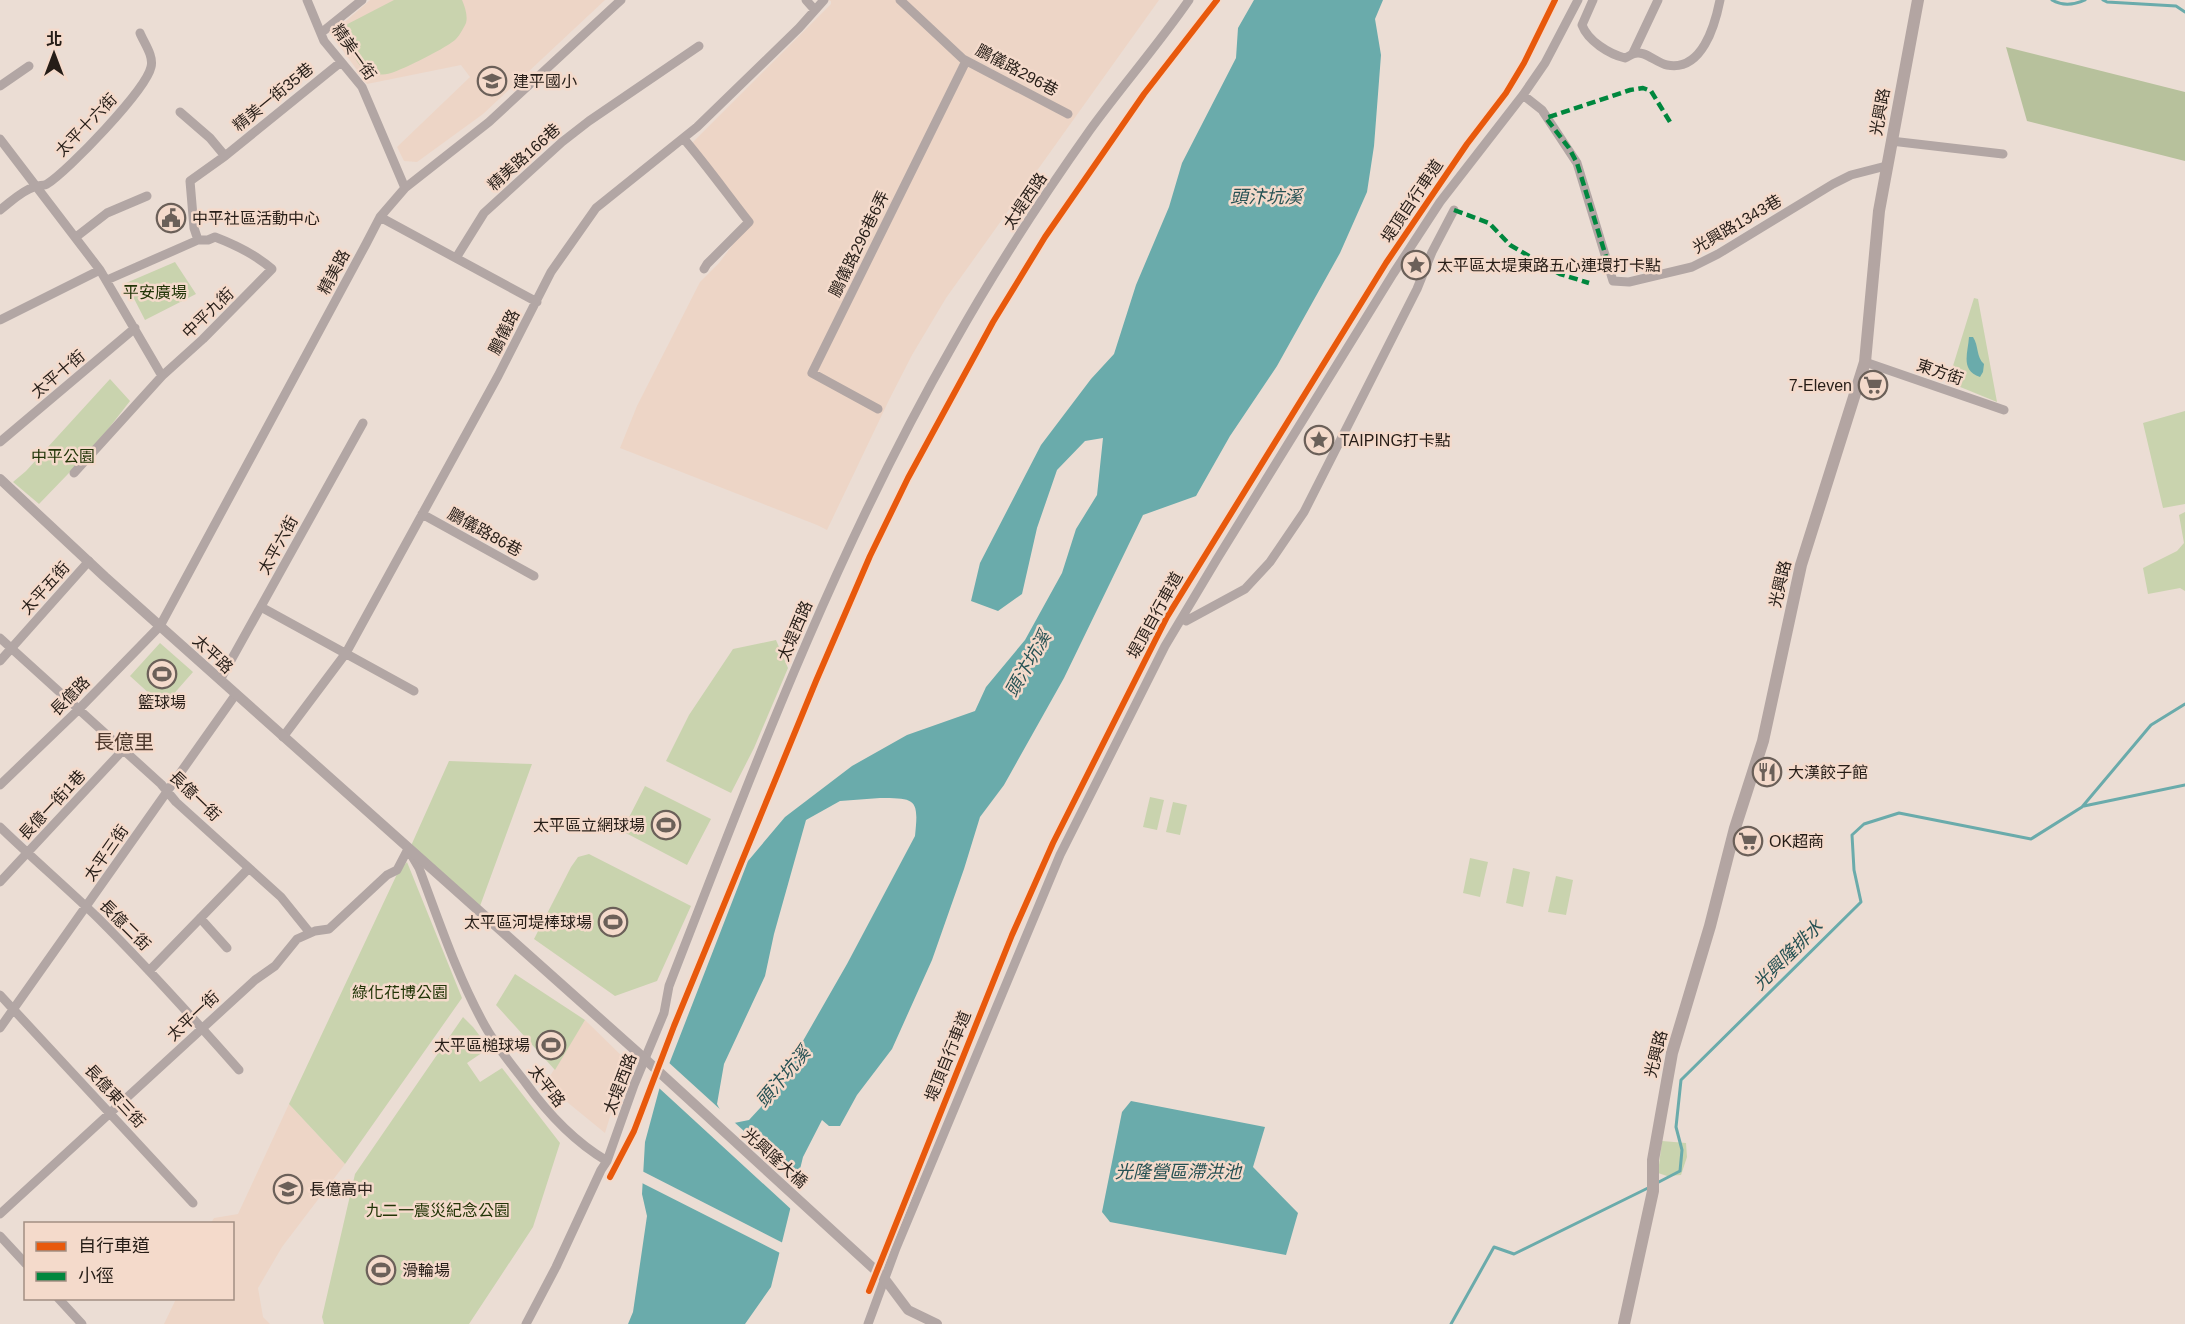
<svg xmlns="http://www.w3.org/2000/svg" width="2185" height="1324" font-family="Helvetica,'Noto Sans TC',sans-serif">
	<rect width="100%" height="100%" fill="#ebddd4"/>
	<path fill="#edd5c6" d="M370 0H605L483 114 417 162 404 161 397 147 470 77 461 65 367 84 331 34Z
		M827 0H1159L946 298 912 355 889 400 827 530 817 525 620 448 637 406 700 282 719 263 744 230 753 223 687 148 831 4V1Z
		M585 1020 627 1061 605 1133 545 1084Z
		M289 1104 345 1164 282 1247 258 1288 263 1317 270 1324H164L176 1299 232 1298V1224L211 1223 214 1218 238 1214Z"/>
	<path fill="#c9d3ae" d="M394 0H462C465 7 468 16 466 23 464 27 460 35 456 39 450 46 402 70 391 73 364 81 348 58 352 33L343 37 338 29Z
		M175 262 196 294 145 320 126 283Z
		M1974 298 1978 299 1997 402 1948 382Z
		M110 379 130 401 95 446 39 504 13 482 26 471Z
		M2185 411V504L2163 508 2143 423Z
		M2185 512V591L2180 588 2148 594 2143 568 2177 551 2184 543 2179 515Z
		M776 640 788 668 754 748 731 793 666 761 689 715 733 649Z
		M160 643 193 672 163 706 130 676Z
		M449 761 532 764 480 906 410 848Z
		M645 786 711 819 687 865 622 831Z
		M1150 797 1164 800 1157 830 1143 827Z
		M1173 802 1187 805 1180 835 1166 832Z
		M589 854 691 906 657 981 615 996 534 939 571 867 578 857Z
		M1470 858 1488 862 1480 897 1463 893Z
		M407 862 462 998 345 1164 289 1104 398 872Z
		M1513 868 1530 872 1523 907 1506 903Z
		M1556 876 1573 880 1566 915 1548 912Z
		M515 974 585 1020 555 1070 496 1005Z
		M463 1017 473 1027 489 1048 467 1063 480 1082 502 1068 560 1143 533 1227 469 1324H324L322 1317 355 1174Z
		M1662 1141 1686 1143 1687 1157 1681 1175 1667 1176 1658 1173Z"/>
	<path fill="#b7c19c" d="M2006 47 2185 92V161L2027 121Z"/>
	<path fill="#6aabab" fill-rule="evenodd" d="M1254 0H1383L1375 19 1381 55 1374 146 1367 192 1340 253 1277 366 1230 436 1196 496 1143 515 1064 678 1004 785 980 817 964 869 932 960 892 1049 857 1095 840 1126H829L822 1120 803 1157 771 1287 745 1324H628L633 1312 647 1216 642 1194 645 1142 659 1090 748 861 785 817 852 766 907 735 975 711 986 687 1025 640 1062 573 1076 529 1097 495 1103 438 1085 441 1057 470 1037 528 1022 594 998 611 971 601 980 563 1041 445 1091 379 1114 354 1136 285 1169 207 1182 163 1236 58 1238 28ZM880 798C916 798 919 799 915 836L847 964 772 1095 749 1120 734 1123 725 1120 717 1104 724 1064 765 976 774 934 806 820 840 801Z
		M1969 337H1973C1979 346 1976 357 1984 364L1983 372 1980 377C1960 370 1968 353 1969 337Z
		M1131 1101 1265 1127 1253 1167 1298 1213 1286 1255 1110 1222 1102 1212 1122 1112Z"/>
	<path fill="#ebddd4" d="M667 1061 800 1182 793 1211 659 1088H657Z
		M640 1170 785 1244 782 1254 640 1182Z"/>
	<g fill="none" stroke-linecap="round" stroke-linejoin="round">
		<path stroke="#6aabab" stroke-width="3" d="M2052 0C2062 6 2074 5 2085 0
			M2103 0 2107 2 2176 6 2185 12
			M2084 806 2185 785
			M1655 1184 1680 1171 1682 1150 1676 1127 1681 1080 1861 902 1854 870 1852 835 1864 824 1899 813 2031 839 2082 807 2151 725 2185 704
			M1451 1324 1494 1247 1514 1254 1650 1187"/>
		<path stroke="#b2a6a4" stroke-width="9" d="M307 0 324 41 362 87 405 188
			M806 0 814 9
			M900 0 963 59 1068 114
			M1593 0 1582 25C1588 41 1609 54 1625 58 1628 57 1630 55 1633 54 1644 49 1656 63 1667 65 1702 72 1715 25 1720 0
			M321 33 362 0
			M1633 53 1658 0
			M0 86 29 66
			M1523 95 1542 110 1577 163 1613 281 1629 282 1692 267 1718 254 1833 184 1851 175 1886 166
			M180 112 210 138 225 156 190 181 194 228 198 240
			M0 139 100 270 162 376
			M684 139C707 166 727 194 749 222L707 264 704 269
			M1891 141 2003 154
			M225 156 341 62
			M0 210C11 202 21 191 34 187 38 185 44 186 47 184 68 171 146 90 151 67 154 56 144 43 140 33
			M380 217 537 302
			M76 237 107 213 147 196
			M456 258 484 213 562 142 589 121 699 46
			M0 320 100 270
			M1865 362 2004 410
			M878 409 812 373 966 61
			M0 442 135 328
			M74 473 162 376 203 339 272 269C256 255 236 245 215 237L208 240H198L107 280
			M422 514 534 576
			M261 607 414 691
			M1186 621 1245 589 1270 562 1304 512 1417 289 1432 252 1454 210
			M0 638 161 784 176 802 281 897 310 933
			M0 661 89 561
			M220 680 363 423
			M283 737 346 653 498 376 551 272 596 208 697 127 799 28 824 0
			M0 785 78 710 160 626 366 244 380 217 405 188 489 122 621 0
			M0 827C32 858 66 887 98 918 147 967 194 1019 239 1070
			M409 851 419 868C439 921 457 976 485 1026 496 1046 511 1064 525 1082 548 1114 573 1141 607 1161
			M0 882 123 750
			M200 918 227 948
			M149 971 249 868
			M0 995 193 1203
			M0 1028 236 694
			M0 1214 255 980 275 966 297 939 315 931 329 929 387 875 397 870 408 849
			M0 1236 26 1264
			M58 1298 82 1324
			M526 1324 556 1267 601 1170 607 1161 634 1085 664 1013 669 986C754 767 837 547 954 343 995 270 1041 199 1090 130 1122 86 1158 45 1189 0
			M868 1324 896 1248 1060 855 1165 646 1217 559 1393 274 1440 202 1523 95 1545 63 1578 0"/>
		<path stroke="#b2a6a4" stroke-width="10" d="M0 479 105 577 645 1059 884 1278 908 1310 937 1324"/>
		<path stroke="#b3a5a2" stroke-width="12" d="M1624 1324 1653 1191V1160L1672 1053 1710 926 1735 828 1763 741 1801 565 1865 362 1879 211 1918 0"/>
		<path stroke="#00873e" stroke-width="4.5" stroke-dasharray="9 4.5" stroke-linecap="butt" d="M1454 210 1489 223 1510 245 1560 274 1589 283
			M1608 263 1577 163 1569 148 1546 118 1630 90 1643 88 1651 91 1670 122"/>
		<g stroke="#f4dacb" stroke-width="10">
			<path id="cycleway" d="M610 1177 634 1131 674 1026 816 681 870 556 908 478 993 322 1045 237 1144 94 1217 0
				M869 1291 1012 935 1053 843 1167 617 1386 263 1467 144 1506 93 1524 63 1555 0"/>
		</g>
		<use href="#cycleway" stroke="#e8590c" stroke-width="6"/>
	</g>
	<defs>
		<g id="school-ring" transform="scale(1.5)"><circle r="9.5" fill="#f4dacb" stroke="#6b6059" stroke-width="1.5"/><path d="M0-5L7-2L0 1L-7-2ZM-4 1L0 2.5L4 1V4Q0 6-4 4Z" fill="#6b6059"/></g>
		<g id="civic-ring" transform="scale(1.5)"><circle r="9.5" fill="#f4dacb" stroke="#6b6059" stroke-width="1.5"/><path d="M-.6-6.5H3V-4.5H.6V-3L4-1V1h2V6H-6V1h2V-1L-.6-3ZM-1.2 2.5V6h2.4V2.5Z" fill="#6b6059"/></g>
		<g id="sight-ring" transform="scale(1.5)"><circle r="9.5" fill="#f4dacb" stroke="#6b6059" stroke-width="1.5"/><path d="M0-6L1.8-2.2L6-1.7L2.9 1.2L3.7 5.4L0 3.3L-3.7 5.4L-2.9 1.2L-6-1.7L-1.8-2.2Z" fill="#6b6059"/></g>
		<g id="supermarket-ring" transform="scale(1.5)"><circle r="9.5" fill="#f4dacb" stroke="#6b6059" stroke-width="1.5"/><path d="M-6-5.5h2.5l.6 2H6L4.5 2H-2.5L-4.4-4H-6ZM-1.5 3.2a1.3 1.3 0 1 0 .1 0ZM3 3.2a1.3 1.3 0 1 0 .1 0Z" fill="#6b6059"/></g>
		<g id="stadium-ring" transform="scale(1.5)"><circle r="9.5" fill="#f4dacb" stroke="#6b6059" stroke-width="1.5"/><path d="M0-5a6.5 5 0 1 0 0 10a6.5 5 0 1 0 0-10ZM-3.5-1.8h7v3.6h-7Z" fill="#6b6059"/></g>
		<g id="restaurant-ring" transform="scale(1.5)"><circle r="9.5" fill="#f4dacb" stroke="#6b6059" stroke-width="1.5"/><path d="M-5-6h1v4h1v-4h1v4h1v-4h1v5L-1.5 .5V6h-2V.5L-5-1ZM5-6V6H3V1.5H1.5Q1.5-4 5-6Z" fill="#6b6059"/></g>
	</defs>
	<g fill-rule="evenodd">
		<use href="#school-ring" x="492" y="81"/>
		<use href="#civic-ring" x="171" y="218"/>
		<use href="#sight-ring" x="1416" y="265"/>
		<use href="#supermarket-ring" x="1873" y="385"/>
		<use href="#sight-ring" x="1319" y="440"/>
		<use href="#stadium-ring" x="162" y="674"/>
		<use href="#restaurant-ring" x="1767" y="772"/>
		<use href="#stadium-ring" x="666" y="825"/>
		<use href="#supermarket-ring" x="1748" y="841"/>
		<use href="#stadium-ring" x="613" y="922"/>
		<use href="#stadium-ring" x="551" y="1045"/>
		<use href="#school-ring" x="288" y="1189"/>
		<use href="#stadium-ring" x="381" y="1270"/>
	</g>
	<g text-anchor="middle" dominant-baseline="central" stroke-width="5" stroke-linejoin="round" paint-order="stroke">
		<g font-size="16" fill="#261d17" stroke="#f4dacb">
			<text transform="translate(354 52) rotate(55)">精美一街</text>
			<text transform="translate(1017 70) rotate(28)">鵬儀路296巷</text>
			<text transform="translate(273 97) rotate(-39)">精美一街35巷</text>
			<text transform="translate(1880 112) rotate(-80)">光興路</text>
			<text transform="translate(86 125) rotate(-46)">太平十六街</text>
			<text transform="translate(524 157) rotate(-42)">精美路166巷</text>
			<text transform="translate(1025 201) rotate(-56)">太堤西路</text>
			<text transform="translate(1412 201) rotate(-56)">堤頂自行車道</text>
			<text transform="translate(1737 224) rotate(-30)">光興路1343巷</text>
			<text transform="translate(859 244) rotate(-64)">鵬儀路296巷6弄</text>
			<text transform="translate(334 272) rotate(-62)">精美路</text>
			<text transform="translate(208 313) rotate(-44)">中平九街</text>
			<text transform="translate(504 332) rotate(-63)">鵬儀路</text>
			<text transform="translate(1940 372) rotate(19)">東方街</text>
			<text transform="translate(58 374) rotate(-40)">太平十街</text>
			<text transform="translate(485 532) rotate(29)">鵬儀路86巷</text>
			<text transform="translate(278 545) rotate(-61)">太平六街</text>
			<text transform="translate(1780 584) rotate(-77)">光興路</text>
			<text transform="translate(45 588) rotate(-48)">太平五街</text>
			<text transform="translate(1155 615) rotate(-61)">堤頂自行車道</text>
			<text transform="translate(795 631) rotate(-67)">太堤西路</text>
			<text transform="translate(213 654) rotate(43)">太平路</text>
			<text transform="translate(70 696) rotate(-45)">長億路</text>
			<text transform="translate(195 796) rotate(44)">長億一街</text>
			<text transform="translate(52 805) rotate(-47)">長億一街1巷</text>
			<text transform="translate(106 853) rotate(-55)">太平三街</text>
			<text transform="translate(125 925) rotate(45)">長億二街</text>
			<text transform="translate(193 1016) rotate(-43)">太平一街</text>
			<text transform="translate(1656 1054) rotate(-76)">光興路</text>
			<text transform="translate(948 1056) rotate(-68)">堤頂自行車道</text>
			<text transform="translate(620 1084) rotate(-69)">太堤西路</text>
			<text transform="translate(547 1086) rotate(52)">太平路</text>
			<text transform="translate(115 1096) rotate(47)">長億東三街</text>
			<text transform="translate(775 1158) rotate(42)">光興隆大橋</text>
		</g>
		<g font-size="16" fill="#261d17" stroke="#f4dacb" text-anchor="start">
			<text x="513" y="81">建平國小</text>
			<text x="192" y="218">中平社區活動中心</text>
			<text x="1437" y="265">太平區太堤東路五心連環打卡點</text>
			<text x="1852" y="385" text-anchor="end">7-Eleven</text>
			<text x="1340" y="440">TAIPING打卡點</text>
			<text x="162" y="702" text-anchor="middle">籃球場</text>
			<text x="1788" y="772">大漢餃子館</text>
			<text x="645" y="825" text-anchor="end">太平區立網球場</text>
			<text x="1769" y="841">OK超商</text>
			<text x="592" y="922" text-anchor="end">太平區河堤棒球場</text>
			<text x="530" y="1045" text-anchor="end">太平區槌球場</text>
			<text x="309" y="1189">長億高中</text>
			<text x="402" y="1270">滑輪場</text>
		</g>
		<g font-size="16" fill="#223507" stroke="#f4dacb">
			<text x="155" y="292">平安廣場</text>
			<text x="63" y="456">中平公園</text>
			<text x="400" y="992">綠化花博公園</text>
			<text x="438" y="1210">九二一震災紀念公園</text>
		</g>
		<g font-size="18" font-style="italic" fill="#265153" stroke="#f4dacb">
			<text x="1266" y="197">頭汴坑溪</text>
			<text transform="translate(1028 664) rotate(-60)">頭汴坑溪</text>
			<text transform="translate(1788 955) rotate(-45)">光興隆排水</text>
			<text transform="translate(783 1077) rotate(-50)">頭汴坑溪</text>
			<text x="1178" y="1172">光隆營區滯洪池</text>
		</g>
		<g font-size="20" fill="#4f3a2e" stroke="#f4dacb">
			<text x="124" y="742">長億里</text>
		</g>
	</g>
	<rect x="24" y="1222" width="210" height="78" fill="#f4dacb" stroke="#a28e83" stroke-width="1.5"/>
	<rect x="36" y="1242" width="30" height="9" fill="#e8590c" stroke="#a28e83" stroke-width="1.5"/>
	<text x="78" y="1252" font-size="18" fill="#261d17">自行車道</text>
	<rect x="36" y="1272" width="30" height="9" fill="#00873e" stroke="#a28e83" stroke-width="1.5"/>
	<text x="78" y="1282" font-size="18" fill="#261d17">小徑</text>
	<g transform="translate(54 54)" stroke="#f4dacb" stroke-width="4.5" paint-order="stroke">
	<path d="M0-4.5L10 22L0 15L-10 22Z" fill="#261d17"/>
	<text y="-9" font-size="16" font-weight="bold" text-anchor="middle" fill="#261d17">北</text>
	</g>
</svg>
